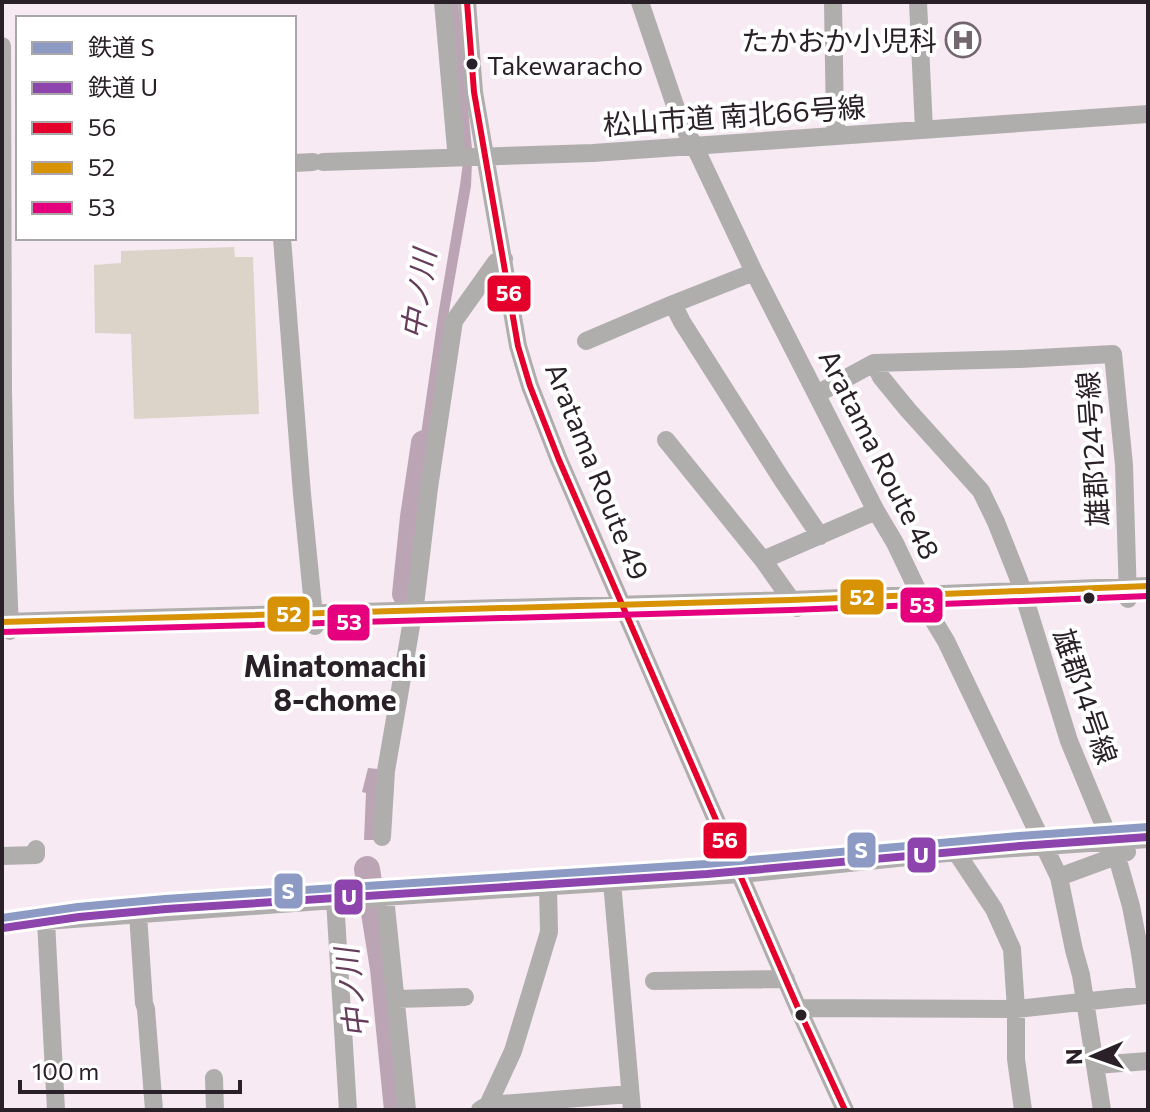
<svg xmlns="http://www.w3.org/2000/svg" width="1150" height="1112" font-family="Commissioner,'Noto Sans JP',sans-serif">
	<rect width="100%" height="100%" fill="#f7eaf3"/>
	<path fill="#dcd4c8" d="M234 247 235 257H253L259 414 134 419 131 334 95 333 94 265 121 263V251Z"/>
	<path fill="#bba4b4" d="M448 2H458L472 149H462Z
		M463 162H472L471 186 448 317 424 477 415 476 438 316 460 185Z
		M412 500 420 501 410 594 401 595 409 515Z
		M368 768 378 769 374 840H364L366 793 362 792Z"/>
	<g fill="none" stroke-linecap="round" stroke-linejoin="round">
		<path stroke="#bba4b4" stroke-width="26" d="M405 594 413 517 424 443
			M367 869 383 969 397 1110"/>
		<path stroke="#b0aeac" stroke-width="18" d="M443 2 456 149 455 157
			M467 2 474 92 518 346 530 386 559 460 798 1008 845 1110
			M640 2 681 123 694 145 754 272 876 511 895 543 926 608 946 641 1059 877 1074 950 1081 975 1102 1110
			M833 2 835 124 839 135
			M918 2 924 130
			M2 46 3 391 5 500 10 631
			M323 162 593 153 1148 114
			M294 163 313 162
			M282 238 302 494 315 626
			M673 304 682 322 781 478 820 536
			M586 341 673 304 754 272
			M874 363 1020 359 1113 354 1124 465 1128 599
			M666 440 763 560 797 608
			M763 560 876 511
			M2 622 791 600 1148 586
			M382 837 386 771 416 597 429 488 454 321 496 262 504 259
			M956 852 994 909 1012 949 1016 1009V1059L1023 1110
			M2 856 36 855V849
			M1059 877 1127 852
			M612 882 632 1110
			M385 897 407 1110
			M335 900 348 1110
			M138 914 144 1003 146 1009 154 1110
			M654 981 786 979
			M397 999 465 997
			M798 1008 1016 1009 1146 995 1140 953 1131 906 1117 857 1069 741 1019 580 996 522 981 491 908 410 881 377 874 363 817 394
			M1096 1065 1148 1061
			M214 1078 215 1110
			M488 1105 630 1094
			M56 1110 46 921 335 900 741 874 956 852 1148 839
			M480 1110 488 1105 513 1051 549 932 548 887"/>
		<g stroke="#fff" stroke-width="12">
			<path id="bus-1" d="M467 2 474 92 518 346 530 386 559 460 798 1008 845 1110"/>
		</g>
		<g stroke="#fff" stroke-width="12">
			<path id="bus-2" d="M2 622 791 600 1148 586"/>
		</g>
		<g stroke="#fff" stroke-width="12">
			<path id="bus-3" d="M2 632 791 610 1148 596"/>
		</g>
		<use href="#bus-1" stroke="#e4002b" stroke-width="6"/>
		<use href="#bus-2" stroke="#d89206" stroke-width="6"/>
		<use href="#bus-3" stroke="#e5007d" stroke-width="6"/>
		<g stroke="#fff" stroke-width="14">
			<path id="rail-1" d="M2 918 78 907 165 899 706 864 1019 836 1148 827"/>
		</g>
		<g stroke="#fff" stroke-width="14">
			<path id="rail-2" d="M3 928 79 917 166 909 707 874 1020 846 1148 837"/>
		</g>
		<use href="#rail-1" stroke="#8d9bc4" stroke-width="8"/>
		<use href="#rail-2" stroke="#8e44ad" stroke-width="8"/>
	</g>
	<defs>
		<g id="hospital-ring" transform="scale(1.8)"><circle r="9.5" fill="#fff" stroke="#72676e" stroke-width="1.5"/><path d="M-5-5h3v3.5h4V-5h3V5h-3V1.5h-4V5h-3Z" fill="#72676e"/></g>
	</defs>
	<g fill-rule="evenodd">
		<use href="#hospital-ring" x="963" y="40"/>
	</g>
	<g fill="#2a2027" stroke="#fff" stroke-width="3">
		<circle cx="472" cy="64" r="7"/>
		<circle cx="1089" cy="598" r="7"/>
		<circle cx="801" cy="1015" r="7"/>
	</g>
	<g text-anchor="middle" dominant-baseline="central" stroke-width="8" stroke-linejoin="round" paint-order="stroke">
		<g font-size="26" fill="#2a2027" stroke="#fff" text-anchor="start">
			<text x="487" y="64">Takewaracho</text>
		</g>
		<g font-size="28" fill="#2a2027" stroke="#fff" text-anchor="end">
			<text x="937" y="40">たかおか小児科</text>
		</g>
		<g font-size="28" fill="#2a2027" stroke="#fff">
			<text transform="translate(734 115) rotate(-4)">松山市道 南北66号線</text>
			<text transform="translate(1092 449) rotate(-94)">雄郡124号線</text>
			<text transform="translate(880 454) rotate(63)">Aratama Route 48</text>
			<text transform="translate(598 471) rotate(68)">Aratama Route 49</text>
			<text transform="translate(1086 696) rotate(71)">雄郡14号線</text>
		</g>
		<g font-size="30" font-style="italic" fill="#653c5a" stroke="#fff">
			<text transform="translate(417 294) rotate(-82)">中ノ川</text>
			<text transform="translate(350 993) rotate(-97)">中ノ川</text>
		</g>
		<g font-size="30" font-weight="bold" fill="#2a2027" stroke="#fff">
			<text x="335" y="664">Minatomachi<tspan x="335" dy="34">8-chome</tspan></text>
		</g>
	</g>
	<g stroke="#fff" stroke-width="3">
		<rect x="486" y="274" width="46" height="39" rx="8" fill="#e4002b"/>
		<rect x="839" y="578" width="46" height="38" rx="8" fill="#d89206"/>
		<rect x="899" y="586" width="45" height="38" rx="8" fill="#e5007d"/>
		<rect x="266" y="595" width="45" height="38" rx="8" fill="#d89206"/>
		<rect x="326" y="603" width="45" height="39" rx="8" fill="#e5007d"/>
		<rect x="702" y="821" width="46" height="39" rx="8" fill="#e4002b"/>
		<rect x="846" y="831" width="31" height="38" rx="8" fill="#8d9bc4"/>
		<rect x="906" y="836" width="31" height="38" rx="8" fill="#8e44ad"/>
		<rect x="273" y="872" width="31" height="38" rx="8" fill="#8d9bc4"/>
		<rect x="333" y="878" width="31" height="38" rx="8" fill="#8e44ad"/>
	</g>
	<g font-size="22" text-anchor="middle" font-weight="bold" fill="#fff">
		<text x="509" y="301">56</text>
		<text x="862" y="605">52</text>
		<text x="922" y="613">53</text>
		<text x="289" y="622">52</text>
		<text x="349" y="630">53</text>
		<text x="725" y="848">56</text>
		<text x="861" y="858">S</text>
		<text x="921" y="863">U</text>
		<text x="288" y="899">S</text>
		<text x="349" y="905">U</text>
	</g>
	<rect width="1150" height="1112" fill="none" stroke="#2a2027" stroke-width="8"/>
	<rect x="16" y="16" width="280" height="224" fill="#ffffff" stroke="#aaa6a9" stroke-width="2"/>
	<rect x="32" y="42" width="40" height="12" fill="#8d9bc4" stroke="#aaa6a9" stroke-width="2"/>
	<text x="88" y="56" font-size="24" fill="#2a2027">鉄道 S</text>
	<rect x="32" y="82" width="40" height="12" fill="#8e44ad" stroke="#aaa6a9" stroke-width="2"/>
	<text x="88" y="96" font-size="24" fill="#2a2027">鉄道 U</text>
	<rect x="32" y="122" width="40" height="12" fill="#e4002b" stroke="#aaa6a9" stroke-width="2"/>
	<text x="88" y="136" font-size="24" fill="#2a2027">56</text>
	<rect x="32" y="162" width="40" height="12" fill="#d89206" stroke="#aaa6a9" stroke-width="2"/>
	<text x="88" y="176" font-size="24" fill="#2a2027">52</text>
	<rect x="32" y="202" width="40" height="12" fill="#e5007d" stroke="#aaa6a9" stroke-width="2"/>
	<text x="88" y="216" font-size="24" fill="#2a2027">53</text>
	<g transform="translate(1094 1056) rotate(268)" stroke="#ffffff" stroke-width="6" paint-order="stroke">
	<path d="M0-6L14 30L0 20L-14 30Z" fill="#2a2027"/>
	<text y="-12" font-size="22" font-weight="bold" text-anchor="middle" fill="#2a2027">N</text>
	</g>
	<path d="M20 1080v12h220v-12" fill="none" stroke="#2a2027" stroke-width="4"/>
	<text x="32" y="1080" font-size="24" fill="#2a2027" stroke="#ffffff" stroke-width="6" paint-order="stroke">100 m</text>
</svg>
